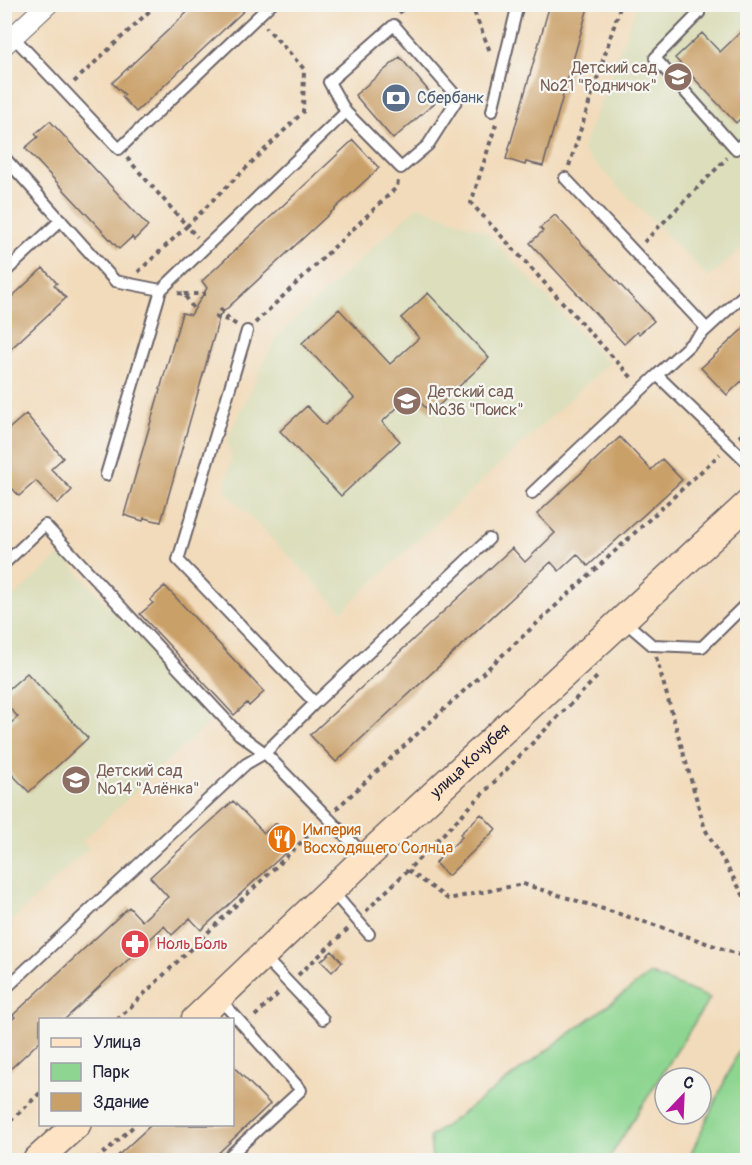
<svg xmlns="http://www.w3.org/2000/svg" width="752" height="1165" font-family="Pangolin,sans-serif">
	<rect width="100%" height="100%" fill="#f6f6f2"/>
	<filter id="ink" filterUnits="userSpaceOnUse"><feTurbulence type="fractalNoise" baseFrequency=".0167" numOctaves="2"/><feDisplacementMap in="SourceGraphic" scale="12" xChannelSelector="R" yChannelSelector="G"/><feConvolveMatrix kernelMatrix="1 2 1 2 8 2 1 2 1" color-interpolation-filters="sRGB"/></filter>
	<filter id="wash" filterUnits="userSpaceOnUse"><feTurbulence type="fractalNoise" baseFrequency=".008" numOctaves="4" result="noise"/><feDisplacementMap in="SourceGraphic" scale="24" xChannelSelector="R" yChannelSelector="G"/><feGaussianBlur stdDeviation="1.35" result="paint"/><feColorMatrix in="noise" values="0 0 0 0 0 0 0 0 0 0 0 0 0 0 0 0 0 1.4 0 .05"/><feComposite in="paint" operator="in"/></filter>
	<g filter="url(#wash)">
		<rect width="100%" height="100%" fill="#f2dbbb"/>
		<path fill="#dcdebc" d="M637 5H747V244L709 278 582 150Z
			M418 206 485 231 609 363 342 611 225 491 231 456 227 440 276 337Z
			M61 554 214 718 82 841 89 848 5 927V605Z"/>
		<path fill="#8dd590" stroke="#587c66" stroke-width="1.5" d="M650 974 710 998 608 1160H432L430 1137Z
			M747 1033V1160H688Z"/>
		<g id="blocks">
			<path fill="#caa069" d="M196 4H251L136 112 122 97 125 95 112 83Z
				M550 4H589L543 166 526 162 525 165 506 159Z
				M747 26V112L736 123 675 58 702 33 720 52Z
				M400 57 437 101 393 139 355 95Z
				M50 121 148 226 134 240 132 237 119 249 25 148 38 137 35 134Z
				M353 140 379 168 220 315 161 522 144 518 143 521 124 515 182 313 191 315 207 288 202 281Z
				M555 215 654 321 639 334 637 332 624 344 530 243 543 231 540 228Z
				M43 268 57 283 54 285 66 298 4 355V304Z
				M428 293 489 358 431 413 412 394 382 422 400 441 341 496 280 431 307 406 325 425 354 398 302 343 339 309 390 364 419 338 401 318Z
				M747 325V376L727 395 701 368Z
				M26 414 63 458 51 469 72 490 58 504 36 481 19 496 4 479V433Z
				M620 437 651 470 662 459 682 480 588 566 577 554 559 571 551 562 336 762 310 735 512 548 525 562 555 533 537 514Z
				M165 586 264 692 249 706 247 703 234 715 140 614 153 603 150 600Z
				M27 673 88 738 29 792 4 766V729L18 717 4 702V693Z
				M233 801 264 833 276 823 295 844 201 930 190 918 172 935 164 926 64 1020H40V1041L4 1075V1027L15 1017 13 1015 129 907 142 921 168 897 150 877Z
				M481 814 496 829 448 876 435 863 462 837 460 834Z
				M332 951 342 962 332 972 321 961Z
				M232 1065 270 1104 210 1161H112L151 1125H232Z"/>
		</g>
	</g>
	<g filter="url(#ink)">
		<use href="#blocks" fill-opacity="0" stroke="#6b6368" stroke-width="1.5"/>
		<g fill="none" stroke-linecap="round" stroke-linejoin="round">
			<g stroke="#6b6368" stroke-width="14">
				<path id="lane" d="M693 4 699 13 655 58 736 149 748 139
					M4 27 119 149 271 4
					M492 111 518 4
					M4 157 115 281 161 290 106 475
					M565 178 707 329
					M4 273 61 220
					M161 290 346 112 329 82 394 25 458 98 428 145 401 168 346 112
					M748 291 657 375 748 463
					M247 331 178 560 315 703
					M532 493 657 375
					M4 564 45 525 239 734 265 753 246 764 4 990
					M623 620 652 645 702 647 748 602
					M366 857 265 753 315 703 489 539
					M332 891 369 934
					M263 956 323 1019
					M219 998 301 1090 225 1160"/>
			</g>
			<g stroke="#6b6368" stroke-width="22">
				<path id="street" d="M4 45 48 4"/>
			</g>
			<g stroke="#6b6368" stroke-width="30">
				<g id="secondary">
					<path id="s1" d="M195 1020 366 857 748 504"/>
					<path d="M37 1160 77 1124"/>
				</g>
			</g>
			<path stroke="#6b6368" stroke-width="4" stroke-dasharray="4.5 4.5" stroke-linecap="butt" d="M471 4 491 54
				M399 13 408 4
				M74 82 157 4
				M496 124 471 203 633 379
				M127 158 187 226 303 112 304 69 266 27
				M569 166 621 4
				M644 242 727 158
				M138 272 187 226 197 237
				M178 293 184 294 195 311
				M184 294H206
				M220 309 232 322 237 325
				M215 317 231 321
				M255 323 397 187 398 181
				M739 437 748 429
				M656 657 705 829 748 903
				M336 809 720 454
				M408 870 448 899 523 884 664 928 748 958
				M366 911 408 870 599 675
				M298 975 348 929
				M255 1016 280 992
				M117 1020 317 827
				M4 1127 40 1093
				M96 1160 136 1124"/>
			<use href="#lane" stroke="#fff" stroke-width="10"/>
			<use href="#street" stroke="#fff" stroke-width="20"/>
			<use href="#secondary" stroke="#fee4c5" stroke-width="27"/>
		</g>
	</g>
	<defs>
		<g id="school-disc" transform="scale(1.5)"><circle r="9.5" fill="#8d6e63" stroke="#f6f6f2"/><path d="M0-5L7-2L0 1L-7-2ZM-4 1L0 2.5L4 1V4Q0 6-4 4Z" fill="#fff"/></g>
		<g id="bank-disc" transform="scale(1.5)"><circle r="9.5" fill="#5c6f8a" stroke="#f6f6f2"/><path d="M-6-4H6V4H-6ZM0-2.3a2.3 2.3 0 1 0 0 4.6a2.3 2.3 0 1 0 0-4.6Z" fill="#fff"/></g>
		<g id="restaurant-disc" transform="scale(1.5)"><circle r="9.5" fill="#e8710a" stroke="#f6f6f2"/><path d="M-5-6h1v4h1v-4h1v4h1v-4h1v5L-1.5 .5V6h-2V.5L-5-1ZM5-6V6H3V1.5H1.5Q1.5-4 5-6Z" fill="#fff"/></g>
		<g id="pharmacy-disc" transform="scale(1.5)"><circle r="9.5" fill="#e0444e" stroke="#f6f6f2"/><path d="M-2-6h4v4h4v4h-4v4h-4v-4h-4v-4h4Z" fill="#fff"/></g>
	</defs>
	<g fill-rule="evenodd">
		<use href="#school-disc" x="678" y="77"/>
		<use href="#bank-disc" x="396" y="98"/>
		<use href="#school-disc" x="407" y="401"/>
		<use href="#school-disc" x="76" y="780"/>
		<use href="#restaurant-disc" x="282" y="839"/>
		<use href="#pharmacy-disc" x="135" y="944"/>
	</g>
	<g text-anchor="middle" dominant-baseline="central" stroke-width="4.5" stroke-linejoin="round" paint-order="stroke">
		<g font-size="16" fill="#785e54" stroke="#f6f6f2" text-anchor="start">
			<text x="657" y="68" text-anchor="end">Детский сад<tspan x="657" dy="18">№21 "Родничок"</tspan></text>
			<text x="428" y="392">Детский сад<tspan x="428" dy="18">№36 "Поиск"</tspan></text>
			<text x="97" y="771">Детский сад<tspan x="97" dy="18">№14 "Алёнка"</tspan></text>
		</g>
		<g font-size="16" fill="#4e5e75" stroke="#f6f6f2" text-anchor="start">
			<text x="417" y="98">Сбербанк</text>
		</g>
		<g font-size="16" fill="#22223b" stroke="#f6f6f2">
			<text stroke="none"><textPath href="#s1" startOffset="378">улица Кочубея</textPath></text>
		</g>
		<g font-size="16" fill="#c56008" stroke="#f6f6f2" text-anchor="start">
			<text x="303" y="830">Империя<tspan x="303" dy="18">Восходящего Солнца</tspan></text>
		</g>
		<g font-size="16" fill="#be3a42" stroke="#f6f6f2" text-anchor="start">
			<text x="156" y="944">Ноль Боль</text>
		</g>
	</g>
	<rect width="752" height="1165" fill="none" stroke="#f6f6f2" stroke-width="24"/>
	<rect x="39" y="1018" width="195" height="108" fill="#f6f6f2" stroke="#a1a1a9" stroke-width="1.5"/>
	<rect x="51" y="1038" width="30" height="9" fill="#fee4c5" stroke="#a1a1a9" stroke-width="1.5"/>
	<text x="93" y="1048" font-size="18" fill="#22223b">Улица</text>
	<rect x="51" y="1063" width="30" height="18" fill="#8dd590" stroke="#a1a1a9" stroke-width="1.5"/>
	<text x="93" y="1078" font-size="18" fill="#22223b">Парк</text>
	<rect x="51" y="1093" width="30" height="18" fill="#caa069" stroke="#a1a1a9" stroke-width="1.5"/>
	<text x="93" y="1108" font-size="18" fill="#22223b">Здание</text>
	<g transform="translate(683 1096) rotate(23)"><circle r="28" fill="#f6f6f2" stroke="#a1a1a9" stroke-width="1.5"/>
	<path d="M0-4.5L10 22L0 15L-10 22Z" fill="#b5179e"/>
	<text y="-9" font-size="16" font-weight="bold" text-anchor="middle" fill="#22223b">С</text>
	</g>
</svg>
